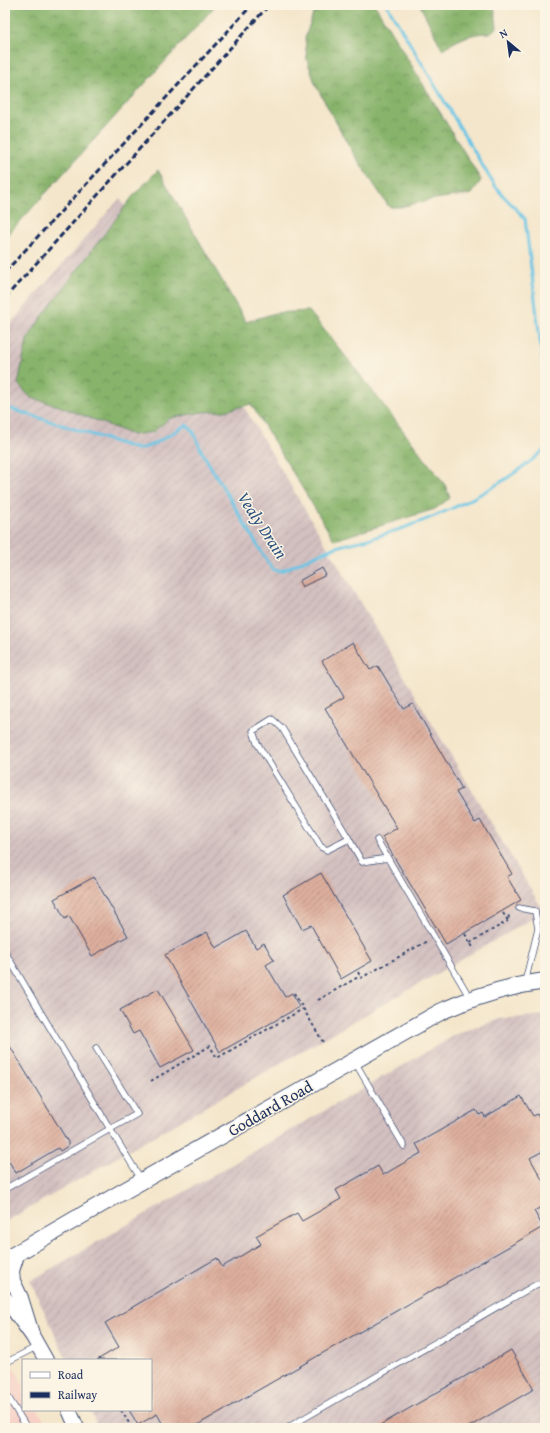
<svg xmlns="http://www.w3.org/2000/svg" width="550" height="1433" font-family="'Gentium Book Plus',serif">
	<defs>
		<pattern id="industrial-furrows" width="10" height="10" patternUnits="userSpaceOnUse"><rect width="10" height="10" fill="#d2bfbf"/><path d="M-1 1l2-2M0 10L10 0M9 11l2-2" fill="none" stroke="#b4a4a7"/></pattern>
		<pattern id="forest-crowns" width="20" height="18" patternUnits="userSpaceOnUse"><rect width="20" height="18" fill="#87b36b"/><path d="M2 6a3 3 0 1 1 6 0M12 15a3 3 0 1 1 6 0" fill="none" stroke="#6e925b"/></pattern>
		<pattern id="building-hatch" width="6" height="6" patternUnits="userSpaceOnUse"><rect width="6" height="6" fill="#deaf9d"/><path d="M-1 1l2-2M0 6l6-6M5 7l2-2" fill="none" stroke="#b38f83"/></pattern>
	</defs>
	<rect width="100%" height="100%" fill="#fcf5e5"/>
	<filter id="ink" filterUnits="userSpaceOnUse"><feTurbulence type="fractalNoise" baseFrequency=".025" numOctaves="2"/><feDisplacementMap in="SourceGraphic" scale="8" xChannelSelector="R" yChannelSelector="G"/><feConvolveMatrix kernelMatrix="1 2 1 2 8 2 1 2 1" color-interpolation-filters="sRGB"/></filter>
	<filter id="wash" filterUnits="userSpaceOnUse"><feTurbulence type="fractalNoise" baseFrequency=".012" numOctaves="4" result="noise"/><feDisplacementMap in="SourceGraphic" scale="16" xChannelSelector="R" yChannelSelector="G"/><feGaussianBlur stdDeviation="0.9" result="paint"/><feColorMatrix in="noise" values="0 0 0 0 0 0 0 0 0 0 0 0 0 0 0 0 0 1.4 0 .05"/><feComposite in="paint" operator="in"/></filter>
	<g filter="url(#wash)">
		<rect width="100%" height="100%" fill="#f4e6cb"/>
		<path fill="#f7d1c6" d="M5 1353 23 1384V1410H38L49 1428H5Z"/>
		<path fill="url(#industrial-furrows)" d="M120 198 544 912 5 1222V330Z
			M545 1015V1428H98L90 1410H151V1360H67L30 1281 457 1034 500 1019Z"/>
		<path fill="url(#forest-crowns)" stroke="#517164" d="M5 5H216L5 238Z
			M324 5H375L481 180 472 194 434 199 400 207H389L353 153 316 86 307 60 305 38 313 14Z
			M420 5H494L497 27 490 33C470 33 460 39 442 49Z
			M158 170 246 322 275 313 309 311 354 367 445 485 450 498 435 509 334 540 251 404 225 411 202 412 170 418 153 432 133 435 59 406 31 398 18 384 27 340 41 318 133 196Z"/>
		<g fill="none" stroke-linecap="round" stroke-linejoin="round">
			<path stroke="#67c5e5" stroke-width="3" d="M387 5 493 183C502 197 515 206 525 219L545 380
				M5 407 137 449C154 447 171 433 186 425L193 431 202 452 268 563 274 570 281 571C300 563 318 553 337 547 351 542 365 541 379 536 438 518 498 491 545 449"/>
		</g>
		<g id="blocks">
			<path fill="url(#building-hatch)" d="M322 568 326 575 302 587 299 581Z
				M353 642 370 670 378 666 404 709 413 704 462 789 456 792 475 823 480 820 512 874 507 877 521 900 446 944 382 837 397 828 325 708 344 697 322 661Z
				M321 873 372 961 341 979 311 925 302 929 283 895Z
				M94 877 128 936 92 956 69 916 65 919 54 899Z
				M246 931 256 948 264 943 274 960 266 965 285 997 292 993 299 1007 220 1052 165 955 207 932 216 948Z
				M158 989 194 1050 160 1068 139 1031 133 1034 120 1010Z
				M5 1038 68 1142V1146L60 1151 58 1148 16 1173 5 1155Z
				M521 1096 533 1116 537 1114 545 1129V1150L530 1158 545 1185V1205L534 1211 543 1227 192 1428H165L157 1414 138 1425 129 1410H151V1360H97L119 1347 105 1323 217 1258 222 1267 261 1244 256 1236 297 1213 302 1221 341 1199 336 1190 378 1166 383 1175 421 1153 416 1144 476 1110 479 1115 483 1113 485 1117Z
				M511 1350 534 1389 467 1428H375Z"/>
		</g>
	</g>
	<g filter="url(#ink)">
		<use href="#blocks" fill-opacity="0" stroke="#3c4a6e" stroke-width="1"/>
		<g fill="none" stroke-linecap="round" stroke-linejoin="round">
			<g stroke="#3c4a6e" stroke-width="7">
				<path id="service" d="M349 839 327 850 321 847 257 743 253 731 272 719 282 728 349 839 362 862 388 858
					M377 840 470 998
					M519 908 535 911 538 929 525 982
					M5 952 110 1129 137 1114 96 1048
					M355 1062 404 1146
					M5 1189 110 1129 141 1179
					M5 1363 38 1346
					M5 1392 27 1428
					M287 1428 537 1284H545"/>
			</g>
			<g stroke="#3c4a6e" stroke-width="16">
				<path id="tertiary" d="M18 1252 12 1271 13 1281 21 1298 33 1337
					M5 1298 33 1337 46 1360
					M69 1410 77 1428"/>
			</g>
			<g stroke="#3c4a6e" stroke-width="18">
				<path id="secondary" d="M5 1260 124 1191 442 1011C476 996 508 986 545 981"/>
			</g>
			<path stroke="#3c4a6e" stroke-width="2" stroke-dasharray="3 3" stroke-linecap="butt" d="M503 913 508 921 509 915
				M465 934 474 949
				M470 943 508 921
				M358 972 361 978 427 941
				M294 993 323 1042
				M318 1000 360 976
				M151 1081 210 1046 217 1058 303 1009
				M121 1410 132 1428"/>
			<use href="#service" stroke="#fff" stroke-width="5.5"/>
			<use href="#tertiary" stroke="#fff" stroke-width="14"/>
			<use href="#secondary" stroke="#fff" stroke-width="16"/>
			<path stroke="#1b2f5e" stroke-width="3" stroke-dasharray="6 3" stroke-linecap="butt" d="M5 272 252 5
				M5 298 269 5"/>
		</g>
	</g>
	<g text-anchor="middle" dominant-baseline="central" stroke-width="3" stroke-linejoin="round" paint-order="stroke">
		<g font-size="16" fill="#1b2f5e" stroke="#fcf5e5">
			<text transform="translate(270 1108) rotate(-30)">Goddard Road</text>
		</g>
		<g font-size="17" font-style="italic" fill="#2e5480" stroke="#fcf5e5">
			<text transform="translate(263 525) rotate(57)">Vealy Drain</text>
		</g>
	</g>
	<rect width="550" height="1433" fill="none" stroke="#fcf5e5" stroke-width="20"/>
	<rect x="22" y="1359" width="130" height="52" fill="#fcf5e5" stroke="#a2a6af"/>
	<rect x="30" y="1372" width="20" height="6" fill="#ffffff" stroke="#a2a6af"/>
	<text x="58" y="1379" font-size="12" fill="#1b2f5e">Road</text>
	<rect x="30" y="1392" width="20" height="6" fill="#1b2f5e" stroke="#a2a6af"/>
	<text x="58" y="1399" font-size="12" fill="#1b2f5e">Railway</text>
	<g transform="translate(508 42) rotate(331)" stroke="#fcf5e5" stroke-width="3" paint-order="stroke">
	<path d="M0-3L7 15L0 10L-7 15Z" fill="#1b2f5e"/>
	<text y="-6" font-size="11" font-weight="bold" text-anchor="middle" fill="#1b2f5e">N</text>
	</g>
</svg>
